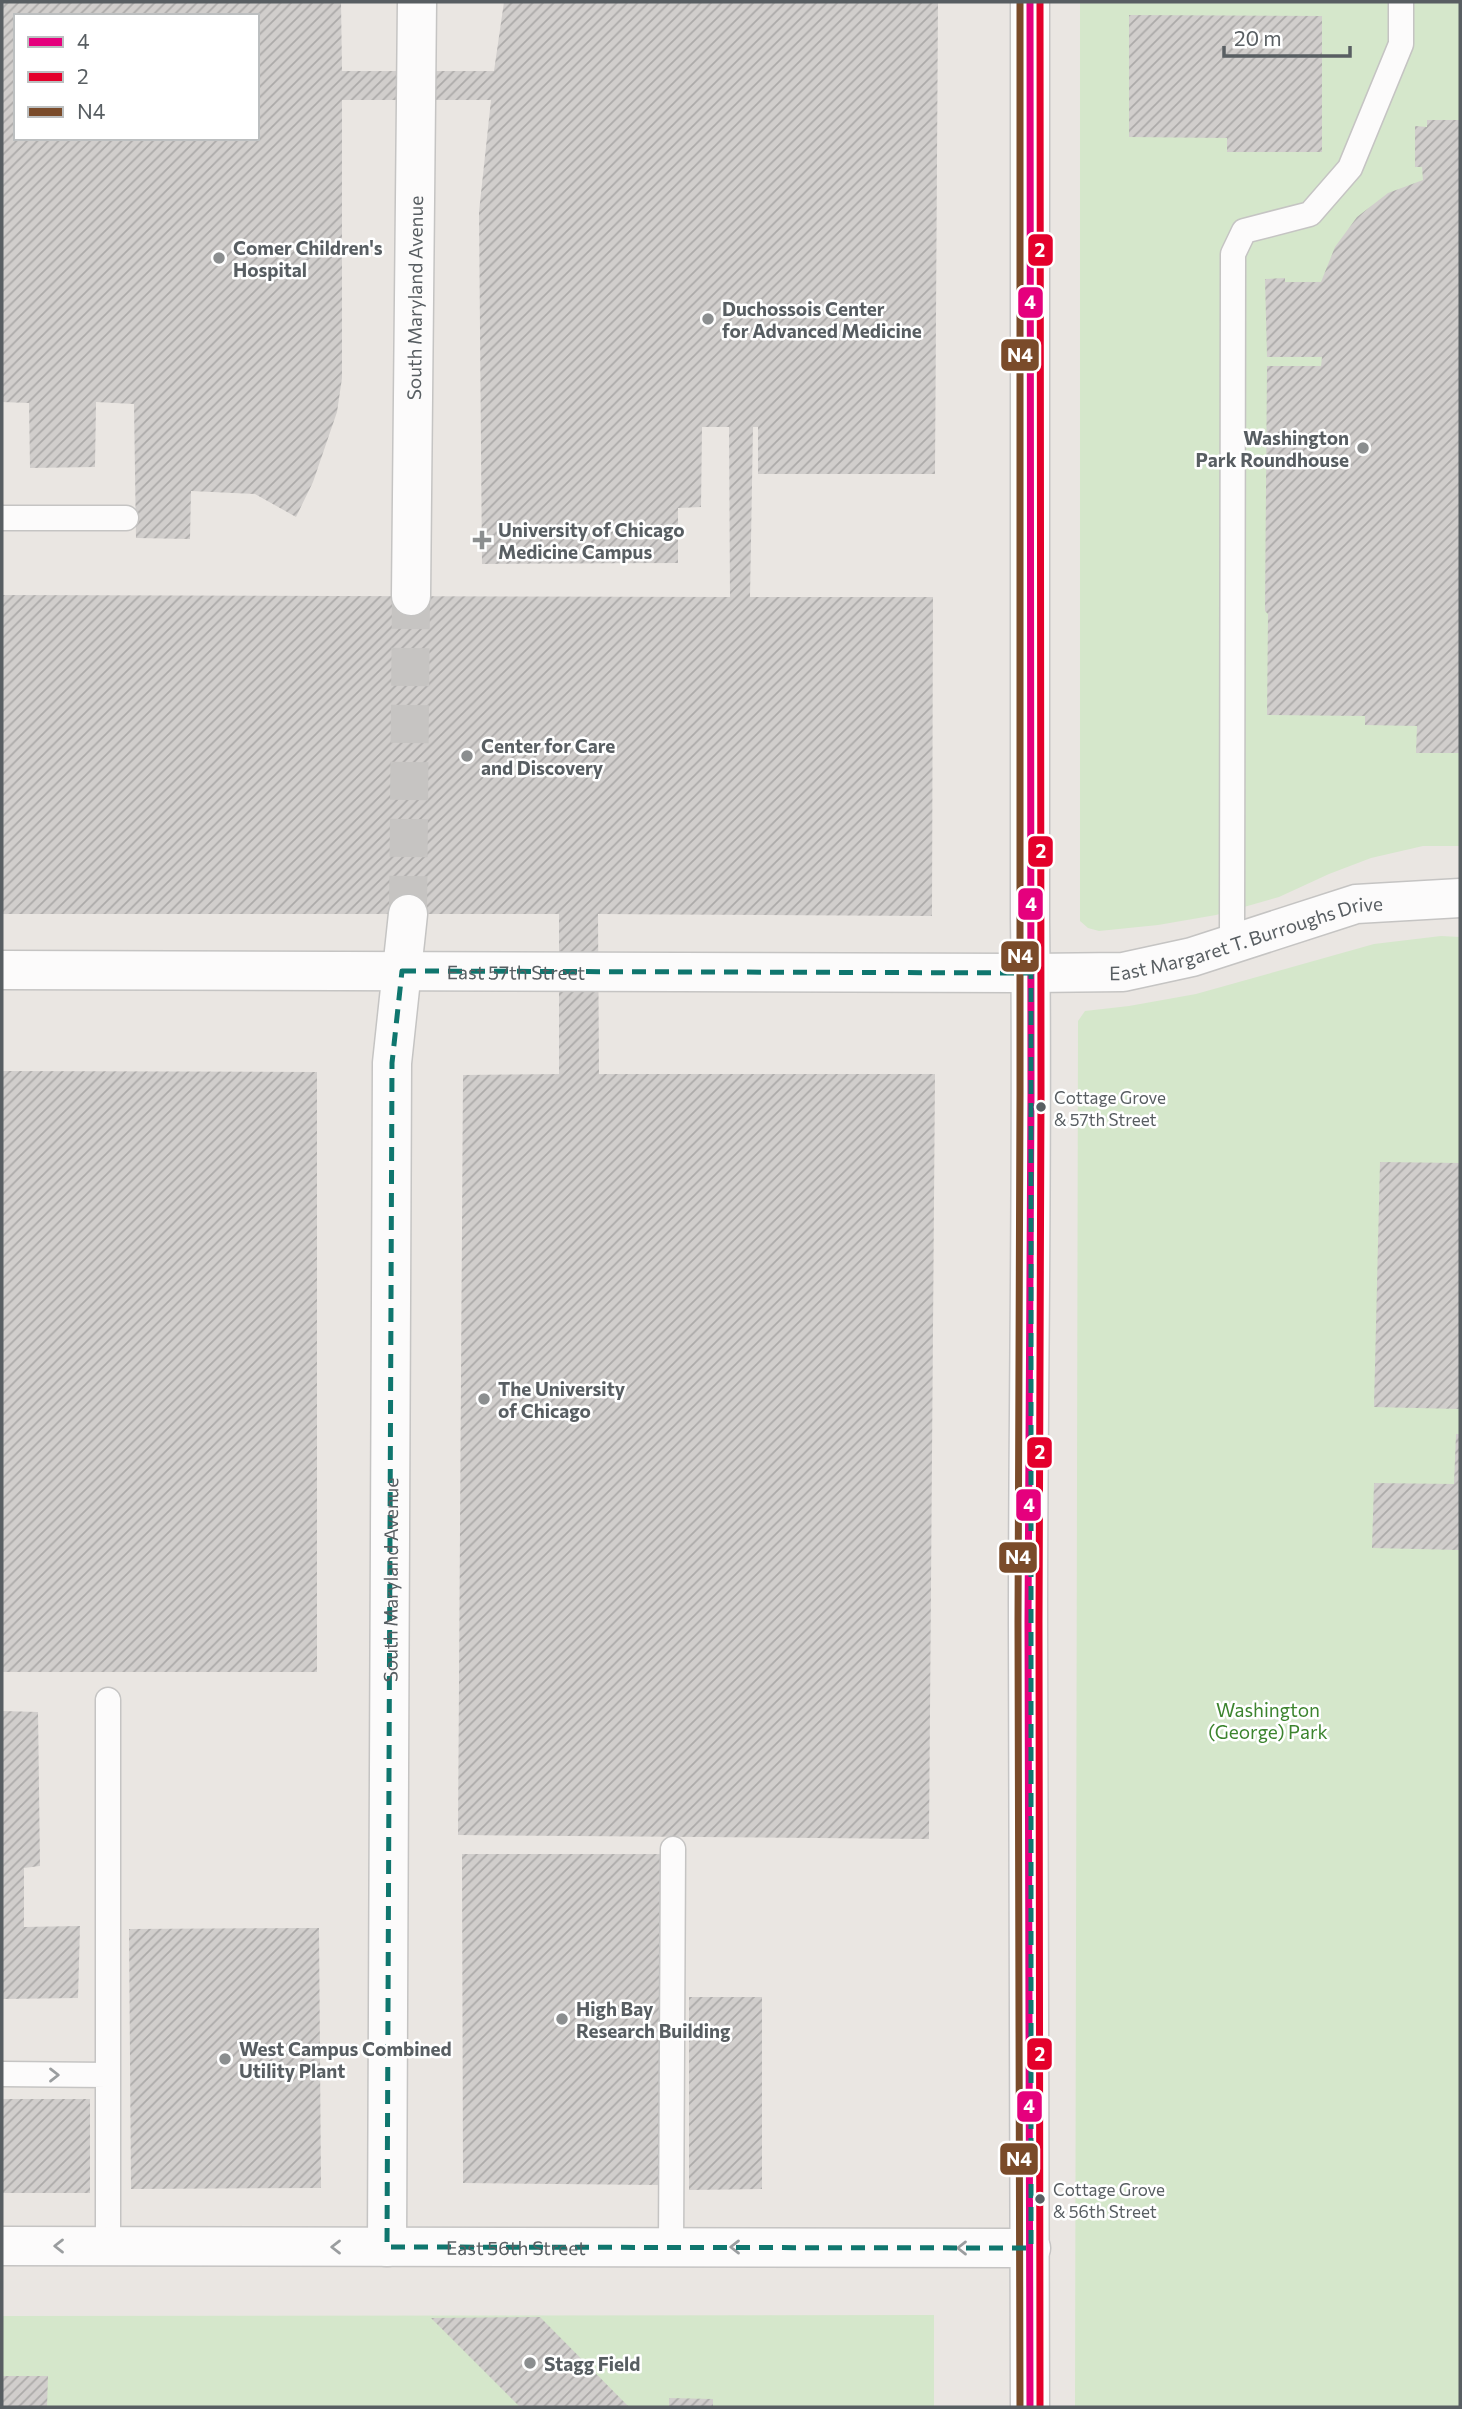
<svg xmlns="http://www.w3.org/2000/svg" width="1462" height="2409" font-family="Commissioner,sans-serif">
	<defs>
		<pattern id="building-hatch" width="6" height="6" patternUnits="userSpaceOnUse" patternTransform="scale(1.75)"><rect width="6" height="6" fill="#d1cecc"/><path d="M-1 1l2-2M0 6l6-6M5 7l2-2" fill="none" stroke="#acaaa9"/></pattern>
	</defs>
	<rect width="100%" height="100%" fill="#eae6e2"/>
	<path fill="#d5e7cb" d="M1080 2H1460V846H1423L1371 858 1329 874 1279 897 1216 915 1158 925 1099 931 1088 928 1080 921Z
		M1441 936 1460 937V2407H1075L1078 1021 1085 1011 1129 1006 1196 994 1374 944Z
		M934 2315V2407H2V2316Z"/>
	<path fill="url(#building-hatch)" fill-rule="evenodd" d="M2 2H341L342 71H494L504 2H938L935 474H758V427H753L750 597H933L932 916 598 914 599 1074H935L929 1839 458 1835 463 1075 559 1074V914H2V595L730 597 729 427H702L701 507 678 508V563L482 564 479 212 491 100H342V378L337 412 313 482 296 517 255 494 191 491 190 539 136 538 134 404 96 402 95 467 30 468 29 403 2 402ZM16 16H257V138H16Z
		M1129 15 1322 16V152H1227V138L1129 137Z
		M1427 120H1460V753H1416L1417 726 1365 725V716L1267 715 1268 614 1265 611 1267 366H1321L1322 357H1267L1265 279 1285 278V282H1321L1335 247 1357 217 1388 193 1423 180 1422 167H1415V126L1427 127Z
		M2 1071 317 1072V1672H2Z
		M1380 1162 1460 1163V1409L1374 1407Z
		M1456 1434H1460V1550L1372 1548 1374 1483 1454 1484Z
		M2 1711 38 1712 40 1866 24 1868V1927L80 1926 78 1998 2 1999Z
		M462 1854H661L660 2185 463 2183Z
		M319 1928 321 2188 131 2189 129 1929Z
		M689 1997H762V2189L689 2190Z
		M2 2099H90V2193H2Z
		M540 2317 629 2407H520L431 2318Z
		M2 2376H48L47 2407H2Z
		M669 2398 713 2399V2407H669Z"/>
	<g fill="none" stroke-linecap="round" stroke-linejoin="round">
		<path stroke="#c6c4c2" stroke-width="38" stroke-dasharray="38 19" stroke-linecap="butt" d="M408 914 411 596"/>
		<g stroke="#c5c4c3" stroke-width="27">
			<path id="service" d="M2 518H126
				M1232 943 1233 254 1244 231 1310 214 1350 168 1401 44V2
				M2 2074 107 2075
				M108 2246V1700
				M671 2247 673 1849"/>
		</g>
		<g stroke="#c5c4c3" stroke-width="41">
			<g id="minor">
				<path id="s1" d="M411 596 417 2"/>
				<path id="s2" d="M1031 973 1123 972 1192 957 1356 904 1460 898"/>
				<path id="s3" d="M2 2246 1031 2248"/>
				<path id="s4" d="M387 2247 392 1063 408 914"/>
			</g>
		</g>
		<g stroke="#c5c4c3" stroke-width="41">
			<g id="tertiary">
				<path id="s5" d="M2 970 1031 973"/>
			</g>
		</g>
		<g stroke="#c6c5c5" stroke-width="41">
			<path id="secondary" d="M1030 2407C1031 2145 1028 1883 1028 1622 1028 1387 1033 1153 1030 918V2"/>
		</g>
		<use href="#service" stroke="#fcfbfb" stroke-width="24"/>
		<use href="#minor" stroke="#fcfbfb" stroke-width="38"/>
		<use href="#tertiary" stroke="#fcfbfb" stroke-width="38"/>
		<use href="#secondary" stroke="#fcfbfb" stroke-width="38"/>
		<g stroke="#fff" stroke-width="12">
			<path id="bus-1" d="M1030 2 1031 1094 1028 1622 1030 2407"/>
		</g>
		<g stroke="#fff" stroke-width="12">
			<path id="bus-2" d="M1040 2407 1039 1622 1041 1094 1040 2"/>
		</g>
		<g stroke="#fff" stroke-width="12">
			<path id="bus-3" d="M1020 2V1094L1018 1622 1020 2407"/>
		</g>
		<use href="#bus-1" stroke="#e5007d" stroke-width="7"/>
		<use href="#bus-2" stroke="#e4002b" stroke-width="7"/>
		<use href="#bus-3" stroke="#7a4b2a" stroke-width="7"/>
	</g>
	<defs><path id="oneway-chevron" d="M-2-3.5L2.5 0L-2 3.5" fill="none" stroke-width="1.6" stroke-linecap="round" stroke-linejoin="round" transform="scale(1.75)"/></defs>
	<g stroke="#9a9d9f">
		<use href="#oneway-chevron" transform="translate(54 2075)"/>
		<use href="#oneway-chevron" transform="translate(59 2246) rotate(-180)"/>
		<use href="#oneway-chevron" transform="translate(336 2247) rotate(-180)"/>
		<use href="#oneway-chevron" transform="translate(735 2247) rotate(-180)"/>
		<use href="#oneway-chevron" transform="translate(962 2248) rotate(-180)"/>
	</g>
	<path fill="none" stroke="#0f766e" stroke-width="5" stroke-dasharray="14 9" stroke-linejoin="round" d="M402 971 1031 973V2248L387 2247 392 1063Z"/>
	<g fill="#8b8e8f" stroke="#fff" stroke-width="2.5">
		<circle cx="219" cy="258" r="7"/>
		<circle cx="708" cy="319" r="7"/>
		<circle cx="1363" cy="448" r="7"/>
		<path d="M478.5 529.5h7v7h7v7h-7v7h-7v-7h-7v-7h7z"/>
		<circle cx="467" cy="756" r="7"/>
		<circle cx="484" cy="1399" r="7"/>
		<circle cx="562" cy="2019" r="7"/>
		<circle cx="225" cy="2059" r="7"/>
		<circle cx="530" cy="2363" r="7"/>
	</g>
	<g fill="#585e62" stroke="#fff" stroke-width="2.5">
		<circle cx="1041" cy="1107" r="6"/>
		<circle cx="1040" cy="2199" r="6"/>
	</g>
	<g text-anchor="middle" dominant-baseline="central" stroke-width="5" stroke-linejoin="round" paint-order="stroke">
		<g font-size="17" fill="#585e62" stroke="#fff" text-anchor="start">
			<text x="1054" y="1097">Cottage Grove<tspan x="1054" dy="22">&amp; 57th Street</tspan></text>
			<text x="1053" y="2189">Cottage Grove<tspan x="1053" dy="22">&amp; 56th Street</tspan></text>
		</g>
		<g font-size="19" font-weight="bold" fill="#585e62" stroke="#fff" text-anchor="start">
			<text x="233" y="247">Comer Children's<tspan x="233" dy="22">Hospital</tspan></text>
			<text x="722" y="308">Duchossois Center<tspan x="722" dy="22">for Advanced Medicine</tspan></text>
			<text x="1349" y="437" text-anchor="end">Washington<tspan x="1349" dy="22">Park Roundhouse</tspan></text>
			<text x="498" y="529">University of Chicago<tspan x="498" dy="22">Medicine Campus</tspan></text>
			<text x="481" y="745">Center for Care<tspan x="481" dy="22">and Discovery</tspan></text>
			<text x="498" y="1388">The University<tspan x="498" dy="22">of Chicago</tspan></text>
			<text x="576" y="2008">High Bay<tspan x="576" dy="22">Research Building</tspan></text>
			<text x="239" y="2048">West Campus Combined<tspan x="239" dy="22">Utility Plant</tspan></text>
			<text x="544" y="2363">Stagg Field</text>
		</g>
		<g font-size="19" fill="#585e62" stroke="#fff">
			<text stroke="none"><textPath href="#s1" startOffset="298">South Maryland Avenue</textPath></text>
			<text stroke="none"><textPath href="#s2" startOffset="220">East Margaret T. Burroughs Drive</textPath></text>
			<text stroke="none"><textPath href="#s5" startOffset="514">East 57th Street</textPath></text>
			<text stroke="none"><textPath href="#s4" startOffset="667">South Maryland Avenue</textPath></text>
			<text stroke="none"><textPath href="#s3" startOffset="514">East 56th Street</textPath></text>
		</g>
		<g font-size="19" fill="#3c842e" stroke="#fff">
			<text x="1268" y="1709">Washington<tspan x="1268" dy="22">(George) Park</tspan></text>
		</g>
	</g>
	<g stroke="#fff" stroke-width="2.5">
		<rect x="1027" y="233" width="27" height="34" rx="7" fill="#e4002b"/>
		<rect x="1017" y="286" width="27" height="33" rx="7" fill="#e5007d"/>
		<rect x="1000" y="338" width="40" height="34" rx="7" fill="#7a4b2a"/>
		<rect x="1027" y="835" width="27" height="33" rx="7" fill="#e4002b"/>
		<rect x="1017" y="887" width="27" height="34" rx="7" fill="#e5007d"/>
		<rect x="1000" y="940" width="40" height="33" rx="7" fill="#7a4b2a"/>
		<rect x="1026" y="1436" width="27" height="33" rx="7" fill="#e4002b"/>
		<rect x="1015" y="1488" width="27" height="34" rx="7" fill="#e5007d"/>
		<rect x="998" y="1541" width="40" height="33" rx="7" fill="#7a4b2a"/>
		<rect x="1026" y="2037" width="27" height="34" rx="7" fill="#e4002b"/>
		<rect x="1016" y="2090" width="27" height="33" rx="7" fill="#e5007d"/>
		<rect x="999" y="2142" width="40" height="34" rx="7" fill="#7a4b2a"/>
	</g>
	<g font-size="19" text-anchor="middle" font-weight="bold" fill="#fff">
		<text x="1040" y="257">2</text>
		<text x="1030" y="309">4</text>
		<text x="1020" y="362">N4</text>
		<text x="1041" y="858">2</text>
		<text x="1031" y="911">4</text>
		<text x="1020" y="963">N4</text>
		<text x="1040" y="1459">2</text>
		<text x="1029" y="1512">4</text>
		<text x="1018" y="1564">N4</text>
		<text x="1040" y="2061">2</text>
		<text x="1029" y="2113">4</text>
		<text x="1019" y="2166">N4</text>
	</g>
	<rect width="1462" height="2409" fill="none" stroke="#585e62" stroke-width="7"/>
	<rect x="14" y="14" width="245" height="126" fill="#ffffff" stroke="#bcbfc0" stroke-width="2"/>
	<rect x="28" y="37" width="35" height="10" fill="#e5007d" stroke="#bcbfc0" stroke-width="2"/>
	<text x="77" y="49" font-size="21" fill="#585e62">4</text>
	<rect x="28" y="72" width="35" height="10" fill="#e4002b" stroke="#bcbfc0" stroke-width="2"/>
	<text x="77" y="84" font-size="21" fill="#585e62">2</text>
	<rect x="28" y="107" width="35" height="10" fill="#7a4b2a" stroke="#bcbfc0" stroke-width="2"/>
	<text x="77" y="119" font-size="21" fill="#585e62">N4</text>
	<path d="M1224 46v10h126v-10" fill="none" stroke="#585e62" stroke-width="3.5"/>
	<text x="1234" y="46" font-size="21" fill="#585e62" stroke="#ffffff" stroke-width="5" paint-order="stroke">20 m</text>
</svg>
